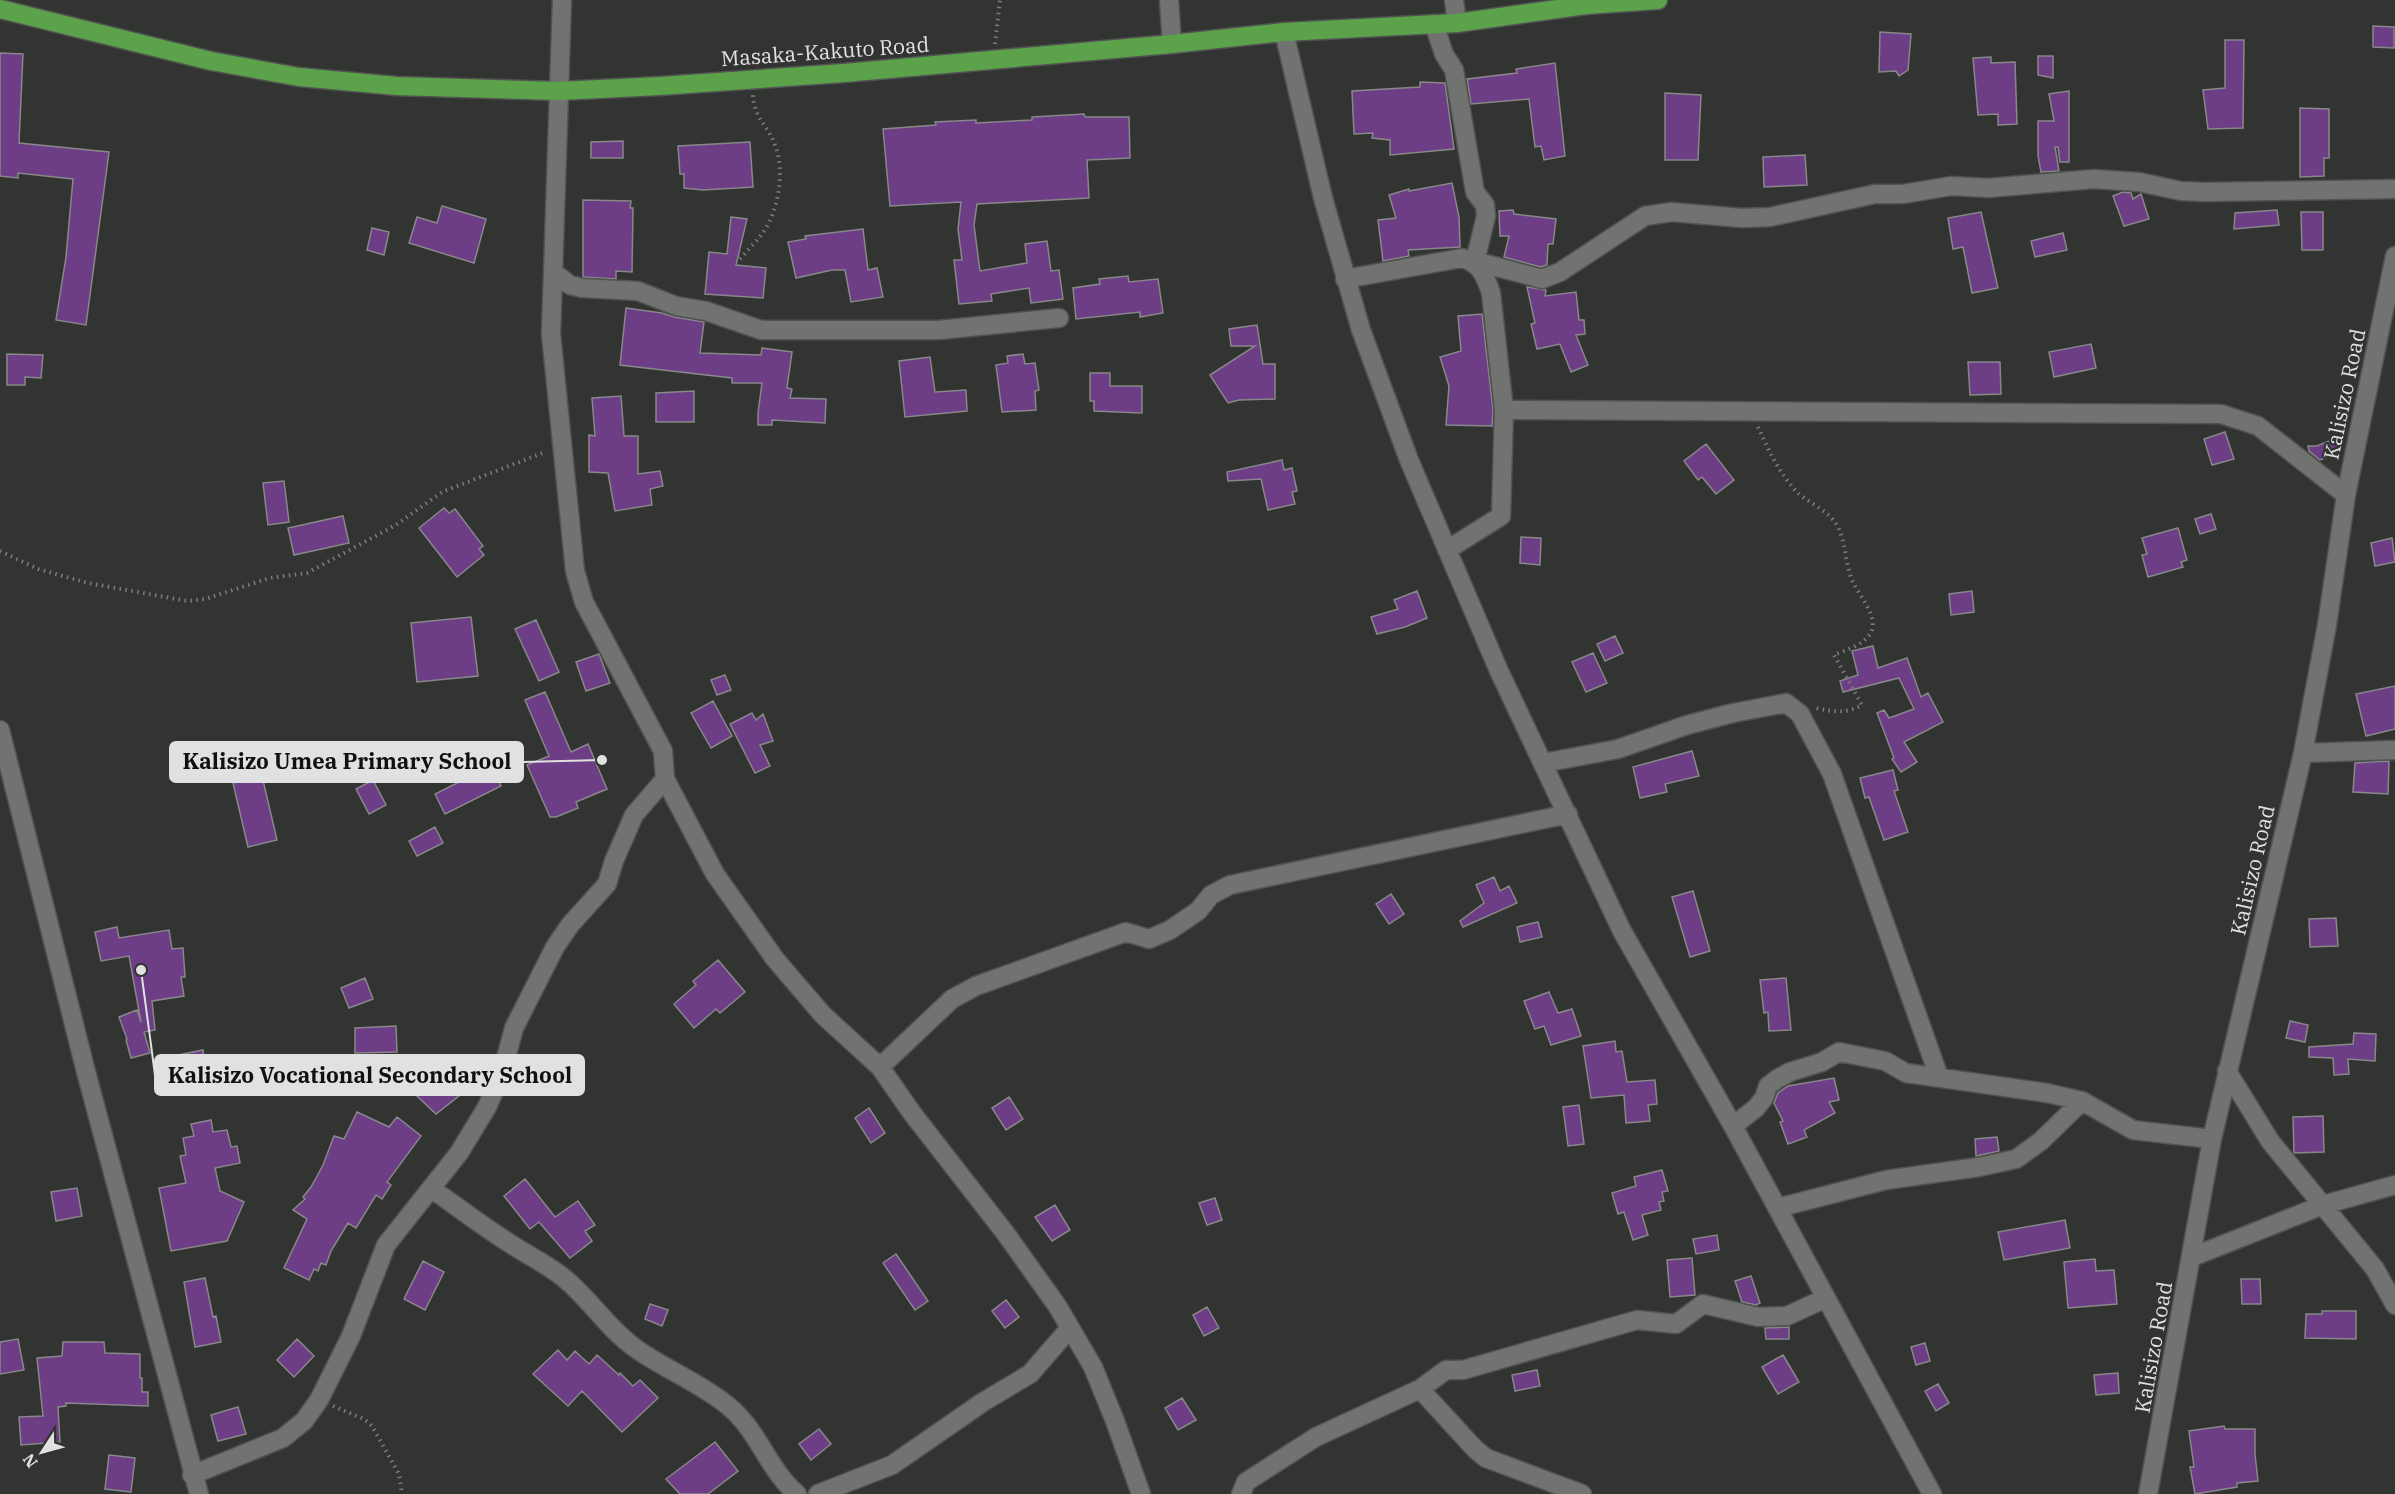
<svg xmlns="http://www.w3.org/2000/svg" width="2395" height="1494" font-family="'IBM Plex Serif',serif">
	<rect width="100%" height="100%" fill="#323432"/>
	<path fill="#6d3d86" stroke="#88878a" stroke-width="1.5" d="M2373 26 2394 27V48L2373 47Z
		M1880 32 1911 34 1908 70 1899 76 1896 71 1879 72Z
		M2225 40H2244L2243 128 2208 129 2203 90 2225 88Z
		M0 53 23 54 19 143 109 152 86 325 56 320 66 257 73 179 18 173V178L0 176Z
		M2038 56H2053V78L2038 75Z
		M1991 57V63L2015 62 2017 124 1998 125V114L1978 115 1973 58Z
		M1555 63 1565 156 1544 160 1541 146 1535 147 1529 99 1471 104 1467 79 1517 73 1516 69Z
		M1420 82 1445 83 1454 149 1390 155V140L1372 138 1373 133 1354 134 1352 91 1420 87Z
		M2069 91V162H2060L2058 147H2055L2059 171 2041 172 2038 156V121H2054L2049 94Z
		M1665 93 1701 95 1698 160H1665Z
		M2300 108 2329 109V158H2324V176L2300 177Z
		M1084 114 1085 117H1129L1130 158 1087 160 1089 198 977 204 974 225 980 271 1027 263 1025 244 1047 241 1051 271 1059 270 1063 299 1031 303 1029 288 991 294 992 301 959 304 954 260H962L958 229 961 202 890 206 883 129 936 125 935 122 976 120V123L1032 120V117Z
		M623 141V158H591V142Z
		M750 142 753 187 703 190 684 188V174H680L678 146Z
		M1805 155 1807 185 1764 187 1763 157Z
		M1452 183 1459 217 1460 247 1408 250 1409 256 1383 261 1378 220 1396 218 1389 195 1409 189V191Z
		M2123 192 2131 193 2133 199 2141 194 2149 219 2124 226 2113 196Z
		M583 200 631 201 630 208H633L632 272 616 271V279L583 277Z
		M442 206 486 219 474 263 409 243 417 217 437 223Z
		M1513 210 1514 214 1556 219 1553 244H1548L1547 265 1541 267 1504 257 1509 236H1500L1499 211Z
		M2277 210 2279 225 2234 229 2235 213Z
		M1981 212 1998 288 1972 293 1963 247 1953 249 1948 218Z
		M2301 212H2323V250H2302Z
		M731 217 747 219 736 265 766 268 763 298 705 294 709 252 727 254Z
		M372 228 389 232 384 255 367 250Z
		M863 229 868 270 877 268 883 297 851 302 845 270H832L796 278 788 242 806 239 805 236Z
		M2063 233 2067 250 2035 257 2031 241Z
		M1128 276 1129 282 1158 279 1163 313 1140 317V312L1076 319 1073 288 1100 284 1099 279Z
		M1527 287 1546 290 1545 296 1576 292 1579 320H1584L1585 334 1576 335 1588 365 1571 372 1560 344 1537 349 1531 324 1535 323Z
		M626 308 662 313 674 317 704 322 700 353 761 355 762 348 792 352 787 388 792 389 790 398 826 399 825 423 772 420V425H758V413L762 383H732V378L620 365Z
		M1482 314 1493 410 1492 426 1446 425 1449 386 1440 357 1461 351 1458 316Z
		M1257 325 1263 364H1275V399L1239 400 1228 403 1210 375 1255 346H1231L1229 329Z
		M2091 344 2096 368 2054 377 2049 352Z
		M7 354 43 355 41 378 25 377V385H7Z
		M1023 354 1025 364 1035 363 1039 390 1035 391 1036 410 1002 412 996 365 1008 363 1007 356Z
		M930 357 935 392 966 390 967 411 905 417 899 361Z
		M1968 362H2000L2001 394 1970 395Z
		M1090 373H1110V386H1142V413L1094 411V401H1090Z
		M694 391V422H656V393Z
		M621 396 624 436H638V474L660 471 663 486 650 489 652 505 615 511 608 473 589 472V435L595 436 592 398Z
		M2225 432 2234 459 2212 465 2204 439Z
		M2334 439 2340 453 2320 460 2309 451 2308 446H2317Z
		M1706 444 1734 480 1716 494 1702 477 1698 480 1684 461Z
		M1282 460 1284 470 1292 468 1297 491 1292 492 1295 504 1268 510 1261 479 1228 481 1227 472Z
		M284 481 289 522 268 525 263 483Z
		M444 508 449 513 455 509 483 546 479 549 484 555 457 577 419 528Z
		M2211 514 2216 529 2200 534 2195 519Z
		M343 516 349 543 294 555 288 528Z
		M2178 528 2187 560 2181 562 2183 567 2148 577 2142 555 2147 554 2142 538Z
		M1521 537 1541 538 1540 565 1520 563Z
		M2392 538 2395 562 2375 566 2371 543Z
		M1417 591 1427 618 1405 627 1377 634 1371 617 1398 609 1394 600Z
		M1972 591 1974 612 1951 615 1949 594Z
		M471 617 478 676 417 682 411 623Z
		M536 620 559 672 539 681 515 629Z
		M1615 636 1623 653 1605 661 1597 644Z
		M1873 646 1878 668 1907 658 1921 697 1928 693 1943 722 1904 742 1917 762 1901 772 1892 759 1894 758 1877 713 1884 710 1889 718 1914 709 1899 678 1843 692 1840 681 1858 675 1852 651Z
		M1593 653 1607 683 1586 692 1572 662Z
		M599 654 610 683 586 691 576 662Z
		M725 675 731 690 717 695 711 680Z
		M2395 686V729L2366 736 2356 694Z
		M545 692 571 752 588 744 607 789 576 802 578 808 556 817H550L527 765 549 756 525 700Z
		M713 701 732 736 711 748 691 713Z
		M752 713 756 720 763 714 773 741 760 745 770 766 755 773 730 724Z
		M1692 751 1699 776 1665 784 1667 792 1640 798 1633 767Z
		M2389 761 2388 794 2353 792 2355 763Z
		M491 766 501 786 445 814 435 794Z
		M1893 770 1898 790 1894 791 1908 832 1884 840 1869 797 1865 798 1860 778Z
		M262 776 277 840 248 847 233 783Z
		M373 780 386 805 369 814 356 789Z
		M435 827 443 843 417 856 409 841Z
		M1494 877 1500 891 1509 886 1517 903 1463 927 1460 921 1484 903 1476 885Z
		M1693 891 1710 951 1690 957 1672 897Z
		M1391 894 1404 914 1389 924 1376 904Z
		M2336 918 2338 946 2310 947 2309 919Z
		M1538 922 1542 937 1520 942 1517 927Z
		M117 927 119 938 169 930 172 949 183 948 185 977H181L184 996 152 1001 155 1030 144 1032 150 1053 131 1058 126 1040 127 1039 119 1017 137 1010 141 1022 129 956 101 961 95 932Z
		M718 960 745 992 720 1013 716 1009 694 1028 674 1004 696 985 693 981Z
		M365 978 373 999 349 1008 341 988Z
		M1786 978 1791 1030 1769 1031 1768 1012 1764 1013 1760 980Z
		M1549 992 1558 1013 1572 1009 1581 1036 1551 1045 1544 1026 1535 1029 1524 1001Z
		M2290 1021 2308 1025 2305 1042 2286 1038Z
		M396 1026 397 1052 355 1053V1028Z
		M2354 1033 2376 1034 2375 1061 2348 1059 2349 1074 2334 1075 2333 1058 2309 1057V1047L2353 1044Z
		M1615 1041 1616 1052 1622 1051 1627 1082 1655 1080 1657 1104 1648 1105 1650 1121 1626 1123 1624 1095 1591 1098 1583 1046Z
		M203 1050 205 1065 176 1070 173 1056Z
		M445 1075 460 1095 436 1114 417 1096Z
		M1834 1078 1839 1100 1829 1102 1835 1113 1804 1130 1807 1137 1788 1144 1780 1122 1783 1121 1774 1103 1778 1093 1788 1086Z
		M1009 1097 1023 1119 1006 1130 992 1108Z
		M1579 1105 1584 1144 1568 1146 1563 1107Z
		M869 1108 885 1133 871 1143 855 1118Z
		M357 1112 389 1127 397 1117 421 1136 387 1182 391 1185 382 1199 376 1195 356 1228 348 1223 331 1251 326 1265 321 1263 318 1271 314 1269 309 1280 284 1268 307 1219 293 1210 305 1199 303 1197 311 1187 323 1165 334 1136 344 1139Z
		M2323 1116 2324 1152 2294 1153 2293 1117Z
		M211 1120 213 1132 227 1130 231 1147 237 1146 240 1163 215 1168 220 1191 244 1202 227 1241 171 1251 159 1188 186 1183 180 1156 186 1155 183 1138 194 1136 191 1124Z
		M1997 1137 1999 1151 1976 1156 1975 1139Z
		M1662 1170 1668 1191 1662 1192 1664 1201 1659 1202 1661 1210 1642 1215 1648 1235 1633 1240 1624 1212 1618 1214 1612 1193 1636 1186 1634 1177Z
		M525 1179 555 1217 578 1201 595 1225 585 1231 592 1241 570 1258 539 1222 530 1229 504 1196Z
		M77 1188 82 1216 56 1221 51 1192Z
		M1215 1198 1222 1220 1207 1225 1199 1203Z
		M1055 1205 1070 1230 1052 1241 1035 1217Z
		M2065 1220 2070 1248 2004 1260 1998 1232Z
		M1717 1235 1719 1250 1696 1254 1693 1239Z
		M896 1254 928 1301 915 1310 883 1263Z
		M1692 1258 1695 1295 1670 1297 1667 1260Z
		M2095 1259 2096 1271 2114 1270 2117 1304 2068 1308 2064 1262Z
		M423 1261 444 1272 425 1310 404 1299Z
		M1751 1276 1760 1303 1756 1305 1742 1302 1735 1281Z
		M205 1278 213 1317 216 1316 221 1342 195 1347 184 1282Z
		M2241 1279H2260L2261 1304H2242Z
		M1006 1300 1019 1317 1005 1328 992 1311Z
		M650 1304 668 1310 662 1326 645 1319Z
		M1207 1307 1219 1328 1204 1336 1193 1315Z
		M2322 1311H2356V1339L2305 1338 2306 1314H2322Z
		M1789 1327V1339H1766L1765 1328Z
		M18 1339 24 1370 0 1374V1342Z
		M297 1339 314 1356 294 1377 277 1360Z
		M63 1342H104L105 1353 140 1354V1378H142V1392H148V1406L66 1403V1406L58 1407 60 1442 21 1445 19 1417 43 1416 37 1358 62 1356Z
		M1925 1343 1930 1361 1916 1365 1911 1347Z
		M558 1350 567 1360 575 1351 589 1364 597 1355 619 1375 620 1373 633 1386 640 1380 658 1398 622 1432 582 1391 568 1406 533 1374Z
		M1783 1355 1799 1382 1778 1394 1762 1367Z
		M1537 1370 1540 1386 1515 1391 1512 1375Z
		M2118 1373 2119 1393 2096 1395 2094 1375Z
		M1938 1384 1949 1403 1936 1411 1925 1391Z
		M1182 1398 1196 1420 1178 1430 1165 1408Z
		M238 1407 246 1434 218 1441 211 1415Z
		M2224 1426 2225 1429H2255V1454L2258 1481 2237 1483V1487L2195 1494 2190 1467H2194L2189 1431Z
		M819 1429 831 1444 811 1460 799 1444Z
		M715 1442 738 1471 708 1494H680L666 1479Z
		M109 1455 135 1458 131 1492 105 1489Z"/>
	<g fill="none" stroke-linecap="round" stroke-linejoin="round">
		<g stroke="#515351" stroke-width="21">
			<path id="minor" d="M562 0 551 334 575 571 584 602 663 751 665 779 715 874 775 959 823 1015 880 1067 912 1113 1006 1234 1058 1307 1093 1367 1115 1421 1141 1494
				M1169 0 1172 44
				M1454 0 1457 23
				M1434 24 1444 54 1454 70 1475 192 1485 205 1486 216 1475 261 1542 279 1560 272 1645 216 1671 212 1742 218 1770 217 1875 194H1903L1951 186 1988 188 2094 179 2139 182 2181 191 2205 192 2395 189
				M1284 32 1323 198 1361 330 1409 460 1499 671 1622 931 1733 1126 1932 1494
				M553 272 570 285 582 288 638 291 676 306 706 311 761 330H939L1059 318
				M1345 279 1462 258C1480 263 1485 275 1491 293L1504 410 1501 516 1447 550
				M1504 410 2221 414 2258 426 2346 495
				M0 730 85 1068 199 1494
				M2303 753 2395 750
				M1543 763 1618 749 1687 725 1733 713 1786 703 1800 714 1832 774 1939 1077
				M880 1067 952 999 976 986 1126 932 1149 939 1170 930 1198 911 1211 895 1230 885 1568 814
				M2227 1071 2270 1141 2375 1269 2395 1305
				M1733 1126 1756 1108 1764 1098 1768 1086 1777 1079 1790 1072 1822 1062 1839 1052 1885 1061 1906 1073 2047 1093 2082 1101 2133 1130 2212 1139
				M432 1189C459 1208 486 1229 514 1246 531 1257 548 1265 564 1278 590 1299 607 1328 635 1348 664 1369 699 1382 727 1405 758 1429 768 1470 797 1494
				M1777 1208 1886 1180 1979 1167 2016 1159 2041 1141 2082 1101
				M2192 1257 2323 1205 2395 1185
				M1420 1389 1475 1449 1486 1458 1582 1494
				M192 1475 283 1438 304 1421 319 1400 351 1336 386 1245 459 1153 487 1107 502 1073 514 1028 555 947 570 925 607 884 614 861 634 815 665 779
				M818 1494 892 1465 983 1402 1030 1374 1070 1328
				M1241 1494 1246 1482 1316 1437 1420 1389 1446 1370H1463L1637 1320 1676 1324 1703 1304 1758 1317 1787 1316 1826 1298
				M2148 1494 2212 1139 2303 753 2327 625 2346 495 2395 256"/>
		</g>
		<g stroke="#515351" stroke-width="21">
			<path id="highway" d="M0 9 211 61 299 77 397 86 559 91 660 86 844 73 1172 44 1284 32 1457 23 1586 5 1658 0"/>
		</g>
		<path stroke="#7c7e7c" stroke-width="4" stroke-dasharray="1.5 4.5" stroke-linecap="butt" d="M995 44 1000 0
			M740 259C748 250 757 241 764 231 779 209 785 170 775 145 768 125 754 119 753 95
			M1758 427C1768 449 1779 473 1796 491 1808 503 1830 511 1838 527 1846 543 1845 563 1852 580 1858 594 1877 614 1872 630 1867 644 1846 650 1834 655L1862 705C1846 714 1834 712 1816 708
			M0 551 38 569 88 583 187 601 205 599 270 578 307 573 396 525 442 492 545 452
			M333 1406 364 1419 372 1426 399 1474 402 1494"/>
		<use href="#minor" stroke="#717370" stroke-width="18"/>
		<use href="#highway" stroke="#5ba24a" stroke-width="18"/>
	</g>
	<g text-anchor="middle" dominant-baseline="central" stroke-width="4.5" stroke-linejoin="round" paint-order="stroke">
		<g font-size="21" fill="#e0e1e0" stroke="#323432">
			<text transform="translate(825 51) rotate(-4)">Masaka-Kakuto Road</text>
			<text transform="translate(2344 394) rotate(-78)">Kalisizo Road</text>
			<text transform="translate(2252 870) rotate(-77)">Kalisizo Road</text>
			<text transform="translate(2153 1347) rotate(-80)">Kalisizo Road</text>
		</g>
	</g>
	<path fill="none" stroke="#e0e1e0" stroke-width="2" d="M602 760L523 762M141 970L155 1075"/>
	<g fill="#e0e1e0" stroke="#323432" stroke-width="2">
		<circle cx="602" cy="760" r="6"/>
		<circle cx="141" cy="970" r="6"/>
	</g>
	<g fill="#e0e1e0" stroke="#e0e1e0" stroke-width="2">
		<rect x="170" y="742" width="353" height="40" rx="6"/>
		<rect x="155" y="1055" width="429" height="40" rx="6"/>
	</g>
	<g font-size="22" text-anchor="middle" font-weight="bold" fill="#111">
		<text x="347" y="769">Kalisizo Umea Primary School</text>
		<text x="370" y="1083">Kalisizo Vocational Secondary School</text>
	</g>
	<g transform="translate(42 1452) rotate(234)" stroke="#323432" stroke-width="4.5" paint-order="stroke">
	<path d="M0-4.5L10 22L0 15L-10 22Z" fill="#e0e1e0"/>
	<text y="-9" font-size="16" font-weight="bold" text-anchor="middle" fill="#e0e1e0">N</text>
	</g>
</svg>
